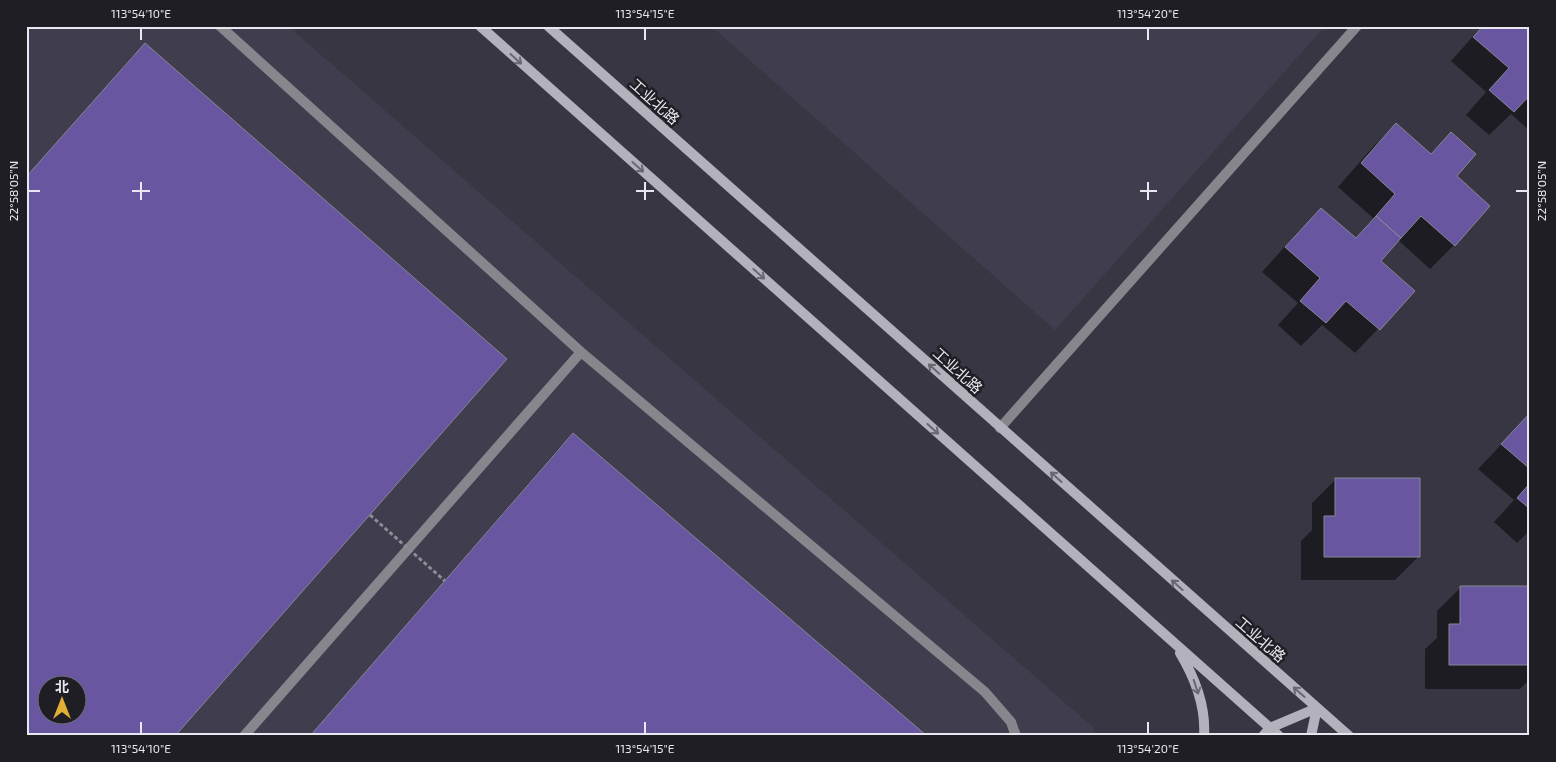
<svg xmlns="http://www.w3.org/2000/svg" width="1556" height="762" font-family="'Exo 2','Noto Sans SC',sans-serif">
	<rect width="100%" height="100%" fill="#383642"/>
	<path fill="#403d4f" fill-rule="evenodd" d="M26 26H288L1094 728 1095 736H26ZM48 684H78V714H48Z
		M711 26H1325L1055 330Z"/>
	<path fill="#0007" fill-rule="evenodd" d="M1482 26H1530V131L1511 114 1489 135 1466 115 1486 92 1451 61Z
		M145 44 174 736H26V177L131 58ZM48 684H78V714H48Z
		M1396 125 1430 154 1451 133 1455 176 1489 206 1454 245 1430 269 1398 240 1380 261 1414 291 1355 353 1322 325 1301 346 1278 325 1298 303 1262 272 1297 233 1321 209 1355 239 1373 218 1338 187 1372 148Z
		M1530 414V530L1517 543 1494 522 1514 500 1478 469Z
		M573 434 925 736H310L559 448Z
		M1336 479 1419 556 1395 580H1301V541L1312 530V503Z
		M1461 587H1530V679L1520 689H1425V649L1437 638V611Z"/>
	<path fill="#6956a1" stroke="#888694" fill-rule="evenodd" d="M1483 26H1530V95L1514 112 1489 90 1509 68 1473 37Z
		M145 43 507 359 175 736H26V177ZM48 684H78V714H48Z
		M1396 123 1431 154 1451 132 1476 154 1457 176 1490 206 1455 246 1421 216 1401 238 1376 216 1395 194 1361 163Z
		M1321 208 1356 238 1376 216 1401 238 1381 261 1415 291 1380 330 1346 301 1326 323 1300 301 1320 278 1285 247Z
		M1530 413V469L1501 444Z
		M573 433 927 736H310Z
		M1335 478H1420V557H1324V516H1335Z
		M1530 483V509L1517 498Z
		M1460 586H1530V665H1449V624H1460Z"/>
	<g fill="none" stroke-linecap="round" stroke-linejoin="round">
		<path stroke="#87868c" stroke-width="10" d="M220 26 581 352 985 692 1011 722 1016 736
			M1000 428 1357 26
			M244 736 581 352"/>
		<path stroke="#b3b1bc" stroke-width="10" d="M480 26 1279 736
			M548 26 1349 736
			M1180 653C1195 678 1206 706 1204 736
			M1263 736 1270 728 1317 708
			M1311 736 1317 708"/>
		<path stroke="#8d8b95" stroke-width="3" stroke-dasharray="4 2.5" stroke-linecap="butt" d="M370 515 445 581"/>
	</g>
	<defs><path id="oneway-shaft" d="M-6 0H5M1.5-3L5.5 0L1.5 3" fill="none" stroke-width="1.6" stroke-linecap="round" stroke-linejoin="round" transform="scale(1.25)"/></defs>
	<g stroke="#696870">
		<use href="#oneway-shaft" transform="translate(516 59) rotate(42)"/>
		<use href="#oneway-shaft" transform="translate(638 167) rotate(42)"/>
		<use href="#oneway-shaft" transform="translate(759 274) rotate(42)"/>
		<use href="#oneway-shaft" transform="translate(934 369) rotate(-138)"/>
		<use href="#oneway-shaft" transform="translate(933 429) rotate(42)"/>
		<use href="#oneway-shaft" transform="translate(1056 477) rotate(-138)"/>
		<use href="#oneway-shaft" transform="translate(1177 585) rotate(-138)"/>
		<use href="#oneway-shaft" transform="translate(1196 687) rotate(72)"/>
		<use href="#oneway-shaft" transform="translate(1299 692) rotate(-139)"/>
	</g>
	<path fill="none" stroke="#e9e8f0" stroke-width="2" d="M141 28V40M645 28V40M1148 28V40M141 182V200M645 182V200M1148 182V200M28 191H40M132 191H150M636 191H654M1140 191H1157M1516 191H1528M141 722V734M645 722V734M1148 722V734"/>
	<g text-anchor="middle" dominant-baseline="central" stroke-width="5" stroke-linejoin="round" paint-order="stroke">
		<g font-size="15" fill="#e9e8f0" stroke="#1f1e24">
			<text transform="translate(655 101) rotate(42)">工业北路</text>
			<text transform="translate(958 370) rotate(42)">工业北路</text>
			<text transform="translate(1261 639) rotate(41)">工业北路</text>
		</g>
	</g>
	<rect width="1556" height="762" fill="none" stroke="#1f1e24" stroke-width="55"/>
	<g transform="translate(62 700)"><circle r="24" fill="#1f1e24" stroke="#706f76"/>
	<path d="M0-4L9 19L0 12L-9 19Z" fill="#e3ae35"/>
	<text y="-8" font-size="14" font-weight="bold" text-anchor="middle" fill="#e9e8f0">北</text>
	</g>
	<rect x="28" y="28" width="1500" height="706" fill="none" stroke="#e9e8f0" stroke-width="2"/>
	<g font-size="12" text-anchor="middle" fill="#e9e8f0">
		<text x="141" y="18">113°54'10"E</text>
		<text x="645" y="18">113°54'15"E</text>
		<text x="1148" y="18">113°54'20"E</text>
		<text transform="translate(14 191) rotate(-90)" y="4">22°58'05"N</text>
		<text transform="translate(1542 191) rotate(-90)" y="4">22°58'05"N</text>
		<text x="141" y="753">113°54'10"E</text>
		<text x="645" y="753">113°54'15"E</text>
		<text x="1148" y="753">113°54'20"E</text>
	</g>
</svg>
